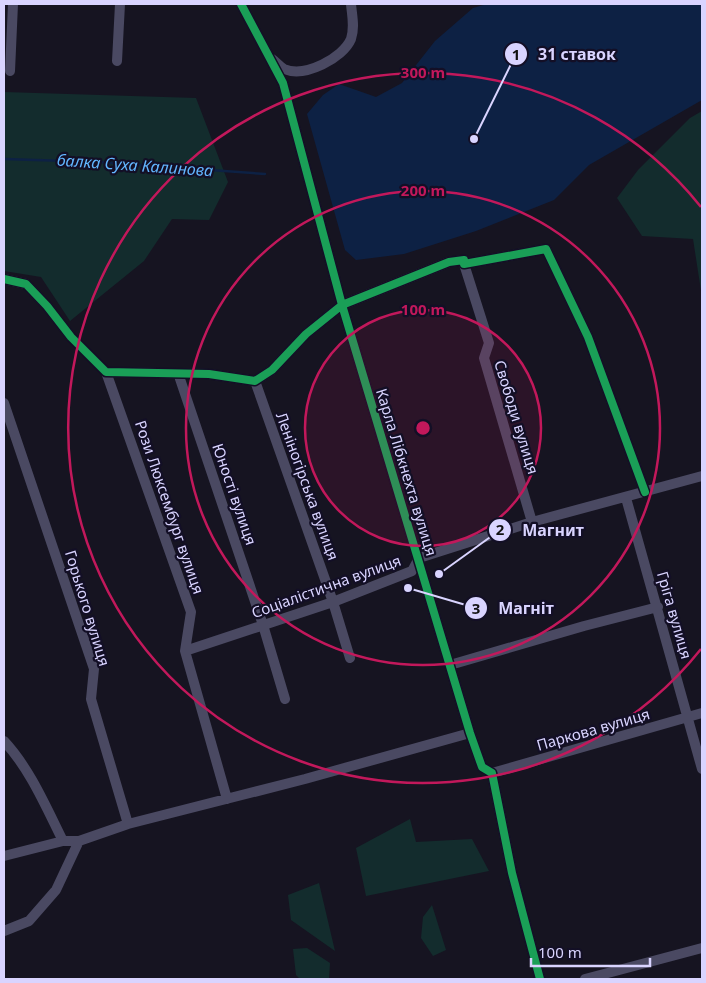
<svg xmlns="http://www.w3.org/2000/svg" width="706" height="983" font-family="'Noto Sans',sans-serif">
	<rect width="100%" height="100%" fill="#161421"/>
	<path fill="#132c2d" d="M4 92 196 98 228 182 209 220 172 219 144 261 70 321 41 277 4 271Z
		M702 111V297L693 239 642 236 617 198 638 170 690 118Z
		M410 819 416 842 472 839 489 871 366 896 356 848Z
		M319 883 335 951 291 920 288 895Z
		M432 905 446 950 433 956 421 938 423 917Z
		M307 948 330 963 329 979H300L296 975 293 949Z"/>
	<path fill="#0d2144" d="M487 4H702V100L589 165 554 200 476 231 404 254 356 260 345 250 307 114 323 95 339 84 376 97 402 83 435 41 473 8Z"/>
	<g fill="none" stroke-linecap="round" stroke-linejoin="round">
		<path stroke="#0d2144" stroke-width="2.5" d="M4 159 98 162 265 174"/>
		<path stroke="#4a4962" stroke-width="10" d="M241 4 283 83 342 305 470 733 482 767 492 773 512 873 540 979
			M272 59C276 62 280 67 284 69 305 78 343 58 351 39 355 27 352 16 351 4
			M117 61 120 4
			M10 71 13 4
			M464 264 489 343 484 358 532 522
			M4 279 26 284 47 306 71 337 106 372 209 374 255 381 272 370 306 334 342 305 449 262 464 260V264L546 249 588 337 645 492
			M106 372 191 612 185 651 227 799
			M178 373 263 625 285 699
			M255 381 333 602 350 658
			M4 403 94 669 91 699 128 824
			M626 498 702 769
			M185 651 333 602 412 571 419 558 532 522 702 476
			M450 665 584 626 658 607
			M4 741C30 769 46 807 63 841
			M492 773 702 713
			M4 856 63 841H79L128 824 305 779 470 733
			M4 931 29 921 56 890 79 841
			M585 979 702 948"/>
		<g stroke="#130f26" stroke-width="11">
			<path id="cycleway" d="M241 4 283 83 342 305 470 733 482 767 492 773 512 873 540 979
				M4 279 26 284 47 306 71 337 106 372 209 374 255 381 272 370 306 334 342 305 449 262 464 260V264L546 249 588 337 645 492"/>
		</g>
		<use href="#cycleway" stroke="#1a9f57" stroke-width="8"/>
	</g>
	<circle cx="423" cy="428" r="118" fill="#c2185b" fill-opacity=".12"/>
	<g fill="none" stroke="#c2185b" stroke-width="2.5">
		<circle cx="423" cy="428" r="118"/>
		<circle cx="423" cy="428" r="237"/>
		<path d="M701 649A355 355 0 1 1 701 207"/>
	</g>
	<g text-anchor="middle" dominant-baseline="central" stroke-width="4.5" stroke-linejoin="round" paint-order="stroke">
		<g font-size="15" fill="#d9d4ff" stroke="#130f26">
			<text transform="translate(517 417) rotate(73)">Свободи вулиця</text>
			<text transform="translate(407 472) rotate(73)">Карла Лібкнехта вулиця</text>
			<text transform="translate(308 486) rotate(70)">Леніногірська вулиця</text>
			<text transform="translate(235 494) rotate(71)">Юності вулиця</text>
			<text transform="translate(170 507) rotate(71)">Рози Люксембург вулиця</text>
			<text transform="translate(326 586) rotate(-20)">Соціалістична вулиця</text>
			<text transform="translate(88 608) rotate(73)">Горького вулиця</text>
			<text transform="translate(675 615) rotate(74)">Гріга вулиця</text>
			<text transform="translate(593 729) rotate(-16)">Паркова вулиця</text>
		</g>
		<g font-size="16" font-style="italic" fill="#62b6ff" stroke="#130f26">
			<text transform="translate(135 165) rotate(4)">балка Суха Калинова</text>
		</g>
	</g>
	<circle cx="423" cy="428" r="8" fill="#c2185b" stroke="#130f26" stroke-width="2.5"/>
	<g font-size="15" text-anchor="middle" font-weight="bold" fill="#c2185b" stroke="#130f26" stroke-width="4.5" stroke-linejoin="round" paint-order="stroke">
		<text x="423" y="78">300 m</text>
		<text x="423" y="196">200 m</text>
		<text x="423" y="315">100 m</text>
	</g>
	<path fill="none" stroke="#d9d4ff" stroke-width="2" d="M474 139L516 54M439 574L500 530M408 588L476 608"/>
	<g fill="#d9d4ff" stroke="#130f26" stroke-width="2">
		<circle cx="474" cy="139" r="5"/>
		<circle cx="439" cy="574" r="5"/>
		<circle cx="408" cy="588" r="5"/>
		<circle cx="516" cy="54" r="12"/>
		<circle cx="500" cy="530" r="12"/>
		<circle cx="476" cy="608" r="12"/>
	</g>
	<g font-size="15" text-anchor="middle" font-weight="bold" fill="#111">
		<text x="516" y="60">1</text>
		<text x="500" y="535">2</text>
		<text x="476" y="614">3</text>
	</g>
	<g font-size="16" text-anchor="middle" font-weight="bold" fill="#d9d4ff" stroke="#130f26" stroke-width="4.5" stroke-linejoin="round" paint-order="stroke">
		<text x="577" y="60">31 ставок</text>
		<text x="553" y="536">Магнит</text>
		<text x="526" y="614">Магніт</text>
	</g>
	<rect width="706" height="983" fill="none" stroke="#d9d4ff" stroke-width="10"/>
	<path d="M531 958v8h119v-8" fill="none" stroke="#d9d4ff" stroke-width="2.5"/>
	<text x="538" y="958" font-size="15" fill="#d9d4ff" stroke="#130f26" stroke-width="4" paint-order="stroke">100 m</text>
</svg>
